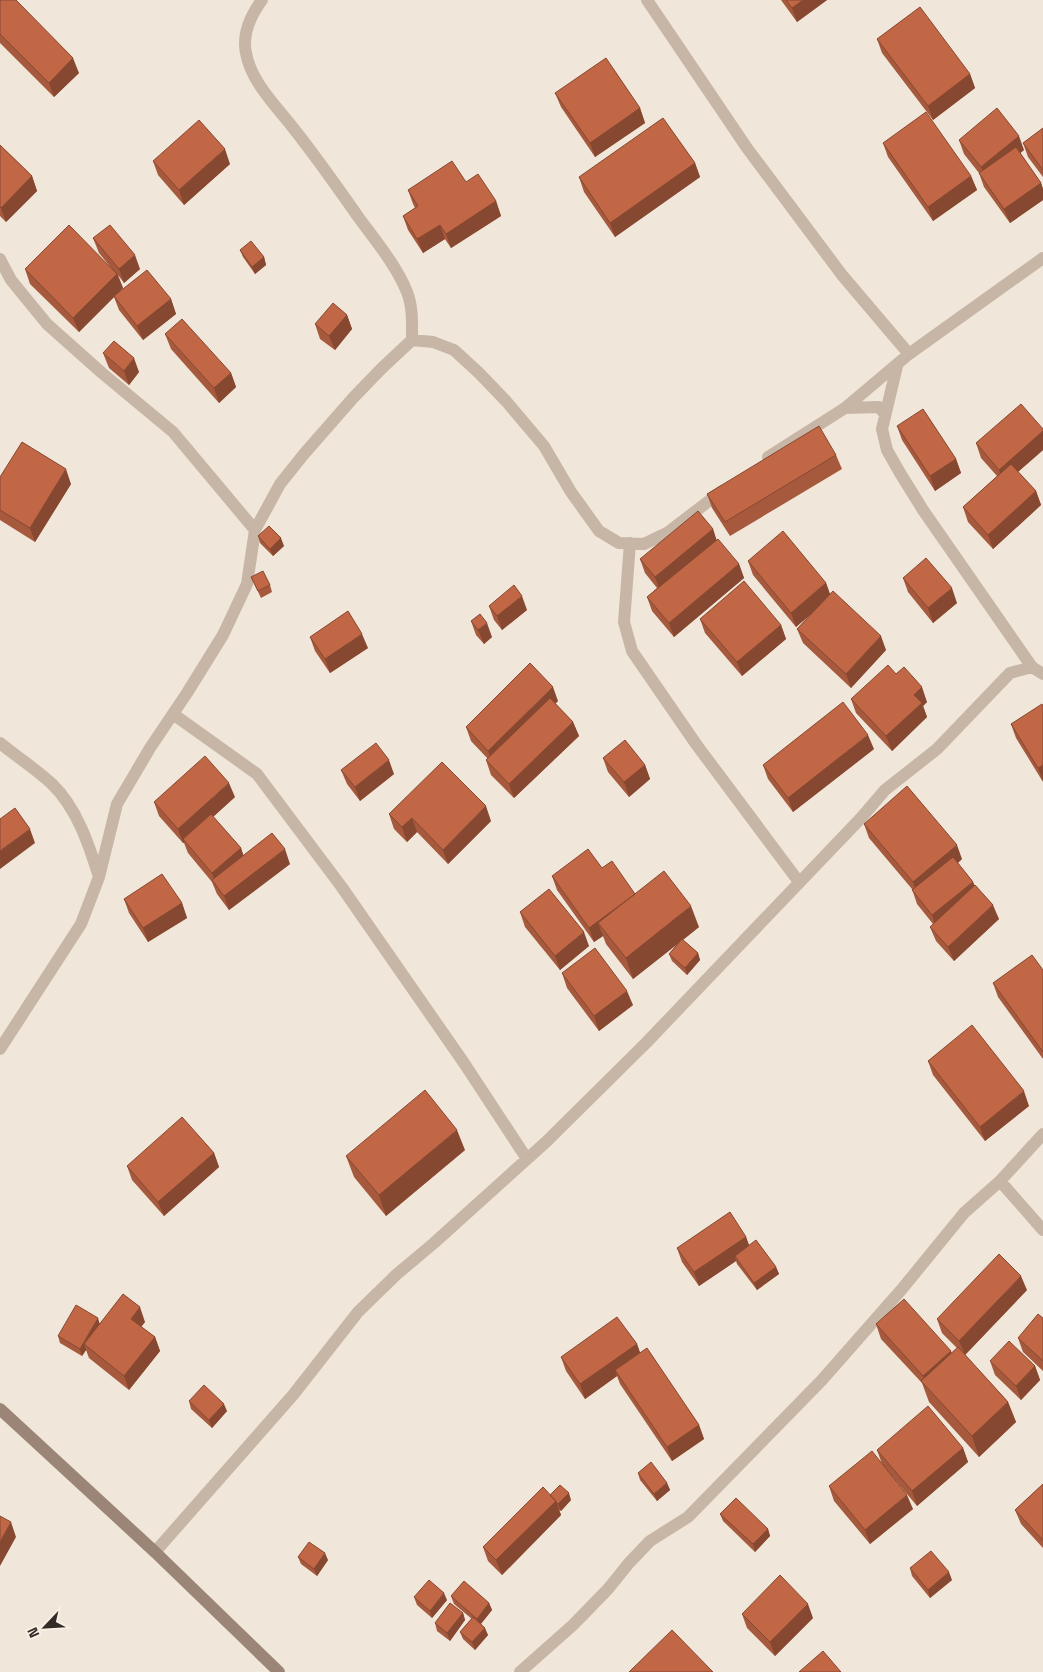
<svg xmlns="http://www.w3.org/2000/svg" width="1043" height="1672" font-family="'Space Grotesk',sans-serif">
	<rect width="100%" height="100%" fill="#f0e6d9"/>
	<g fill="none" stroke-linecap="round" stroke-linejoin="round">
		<path stroke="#c7b6a6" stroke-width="12" d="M262 0C251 15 242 34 246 53 251 82 277 107 294 129 317 158 338 188 359 218 376 241 396 265 407 292 413 307 412 324 412 340
			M647 0 747 148 842 275 909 354
			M0 259 11 280 47 324 102 373 173 432 255 530
			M897 366 882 429 887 450 900 473 923 510 1032 667 1043 674
			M845 408 879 407 885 414
			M768 457 845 408 909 354 1043 258
			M630 543 624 622 632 651 696 744 799 882
			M173 714 257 774 341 886 464 1063 527 1159
			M0 743C17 757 36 769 52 784 77 808 89 845 99 877
			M0 1049 81 924 99 877 117 804 150 748 187 693 223 635 247 584 255 530 280 484 304 454 353 398 382 368 412 340 433 342 454 350 479 373 506 401 544 446 571 492 599 531 619 543 644 544 667 533 722 491
			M1000 1181 1043 1230
			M155 1552 293 1395 358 1312 397 1274 434 1243 546 1142 646 1043 861 818 885 790 937 749 1010 673 1032 667
			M520 1672 573 1625 608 1589 629 1563 650 1541 688 1517 822 1380 902 1289 964 1213 1000 1181 1043 1134"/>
		<path stroke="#9b8577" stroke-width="12" d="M0 1409 155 1552 279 1672"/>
	</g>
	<path fill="#a6593c" d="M0 0 79 73 54 97 0 43Z
		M781 0H827L797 22Z
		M877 39 970 74 975 88 933 120 882 53Z
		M555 93 640 108 645 123 595 157 561 107Z
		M1043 128V177L1028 157 1023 143Z
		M959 140 1024 150 1020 153 1041 183 1043 189V200L1010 223 984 187 979 173 964 154Z
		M883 143 971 176 977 190 933 221 888 157Z
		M0 145 32 176 37 191 6 222 0 216Z
		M153 161 230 164 184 205 158 175Z
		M695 163 700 177 615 237 584 192 579 177Z
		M466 182 496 201 501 216 451 248 445 239 423 253 408 230 403 216 415 208 413 204 408 190Z
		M93 238 140 269 124 283 118 275 123 288 118 293 171 299 176 314 143 340 119 310 114 297 79 332 30 284 25 269H112L99 253Z
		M240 250 264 257 266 265 255 274 243 257Z
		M347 315 352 329 335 350 320 339 315 324Z
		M165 334 231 373 236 387 219 403 171 349Z
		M103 353 139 372 129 385 109 368Z
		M897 426 956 459 961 473 935 491 902 440Z
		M1043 429V450L1018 472 1036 491 1041 505 993 549 968 522 963 507 997 476 981 458 976 443Z
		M836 455 842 469 730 536 712 508 707 494Z
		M0 477 71 484 35 542 0 520Z
		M713 529 716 540 739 564 744 578 674 637 652 611 647 597 657 588 645 573 640 559Z
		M258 536 284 546 273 556 260 543Z
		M748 561 826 583 830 594 886 650 851 688 803 643 797 629 812 613 796 627 753 575Z
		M251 577 270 585 272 592 261 598Z
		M903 578 957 603 933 623 908 592Z
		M489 606 527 610 502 630 494 620Z
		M700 619 781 625 786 639 742 676 705 633Z
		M471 621 492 637 484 644 476 635Z
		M310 637 368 648 330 673 315 651Z
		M896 674 927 702 923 706 927 717 892 751 856 713 851 699Z
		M558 701 555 704 573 722 579 736 514 798 491 775 486 760 488 759 471 741 466 727Z
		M1043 706V782L1016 738 1011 724Z
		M874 749 793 812 768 779 763 765Z
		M603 758 645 765 650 779 629 797 608 772Z
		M341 770 394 774 360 801 347 784Z
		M235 797 213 817 241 848 243 855 290 864 229 910 217 894 212 882 188 853 184 843H183L159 816 154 802Z
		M389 814 491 821 448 864 417 832 407 842 394 829Z
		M864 824 962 859 958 863 973 882 975 886 999 919 954 961 936 941 930 927 933 924 917 904 912 889 869 838Z
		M552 876 635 894 699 927 683 940 698 953 700 960 687 975 672 961 669 954 680 942 633 979 606 944 603 936 594 942 557 890Z
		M124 899 182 903 187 918 148 942 129 913Z
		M520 912 589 946 560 970 525 927Z
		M1043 970V1059L998 997 993 983Z
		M562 973 633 1005 599 1031 567 988Z
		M928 1061 1029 1106 985 1141 933 1075Z
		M465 1150 386 1216 354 1177 346 1156Z
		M214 1153 219 1167 164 1216 132 1180 127 1166Z
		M746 1237 749 1245 776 1267 779 1274 757 1290 737 1264 736 1261 699 1286 682 1262 677 1248Z
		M1027 1290 965 1355 1008 1402 1016 1422 979 1457 929 1402 922 1383 881 1339 876 1324 952 1353 957 1348 942 1333 937 1319Z
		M1043 1318V1371L1023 1352 1018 1338Z
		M145 1322 141 1327 155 1337 160 1351 129 1390 89 1358 86 1350 82 1356 60 1343 58 1336 100 1323Z
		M637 1344 640 1353 699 1425 704 1439 672 1461 620 1384 617 1376 585 1399 566 1371 561 1357Z
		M990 1361 1035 1366 1040 1380 1021 1400 995 1375Z
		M189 1401 227 1411 212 1428 191 1409Z
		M963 1448 968 1462 917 1506 882 1464 877 1450Z
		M638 1473 667 1483 670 1490 657 1501 640 1480Z
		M1043 1484V1548L1021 1524 1015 1510Z
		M829 1486 913 1509 870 1544 834 1501Z
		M550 1495 571 1500 561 1511 559 1510 561 1515 502 1575 488 1561 483 1547Z
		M720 1514 768 1529 770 1536 755 1552 723 1521Z
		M298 1557 328 1560 317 1576 301 1564Z
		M910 1568 952 1580 930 1598 912 1576Z
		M451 1596 489 1603 492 1610 481 1624 488 1635 475 1650 463 1639 460 1632 472 1619 454 1604Z
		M414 1597 447 1600 432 1618 417 1605Z
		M463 1613 465 1620 450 1641 437 1631 435 1623Z
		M742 1614 813 1618 775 1656 747 1628Z"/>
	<path fill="#874831" d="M803 0H827L797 22 792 8Z
		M73 58 79 73 54 97 49 83Z
		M970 74 975 88 933 120 928 106Z
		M640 108 645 123 595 157 590 143Z
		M1019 136 1024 150 986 181 981 167Z
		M225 149 230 164 184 205 179 190Z
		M695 163 700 177 615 237 610 223Z
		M32 176 37 191 6 222 1 208Z
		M971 176 977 190 933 221 928 207Z
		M1041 183 1043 189V200L1010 223 1004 209Z
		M496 201 501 216 451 248 446 234Z
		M440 225 445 239 423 253 417 239Z
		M135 255 140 269 124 283 119 269Z
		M264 257 266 265 255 274 252 267Z
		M117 274 123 288 79 332 73 318Z
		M171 299 176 314 143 340 137 326Z
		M347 315 352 329 335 350 329 336Z
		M134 358 139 372 129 385 124 371Z
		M231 373 236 387 219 403 214 388Z
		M1043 431V450L1004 484 999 470Z
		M956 459 961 473 935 491 930 476Z
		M66 469 71 484 35 542 30 528Z
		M1036 491 1041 505 993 549 988 535Z
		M713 529 718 544 660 591 655 577Z
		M281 538 284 546 273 556 270 549Z
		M739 564 744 578 674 637 669 623Z
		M826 583 831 597 796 627 791 613Z
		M952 588 957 603 933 623 928 608Z
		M522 596 527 610 502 630 497 616Z
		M487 623 492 637 484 644 478 630Z
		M781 625 786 639 742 676 737 662Z
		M362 634 368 648 330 673 325 659Z
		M881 636 886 650 851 688 846 674Z
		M553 687 558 701 493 765 488 751Z
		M922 687 927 702 923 706 927 717 892 751 886 736 914 695Z
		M573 722 579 736 514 798 509 784Z
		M868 735 874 749 793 812 788 798Z
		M389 760 394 774 360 801 355 787Z
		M645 765 650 779 629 797 624 782Z
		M1043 765V781L1038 768Z
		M229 783 235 797 185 842 183 839 184 843H183L178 829Z
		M486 806 491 821 448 864 443 850Z
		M412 818 417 832 407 842 402 827Z
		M30 829 35 843 0 869V851Z
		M957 845 962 859 918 897 913 882Z
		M241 848 246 863 217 888 212 873Z
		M285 849 290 864 229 910 224 896Z
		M973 882 978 896 937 929 932 915Z
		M636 894 598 923 603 936 594 942 589 928Z
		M182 903 187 918 148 942 143 928Z
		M993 905 999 919 954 961 948 947Z
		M691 906 699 927 633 979 626 958Z
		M584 932 589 946 560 970 555 956Z
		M698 953 700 960 687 975 685 968Z
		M627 991 633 1005 599 1031 594 1016Z
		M1024 1091 1029 1106 985 1141 980 1127Z
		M457 1130 465 1150 386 1216 379 1195Z
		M214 1153 219 1167 164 1216 158 1202Z
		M746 1237 751 1251 735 1256 736 1261 699 1286 694 1272Z
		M776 1267 779 1274 757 1290 754 1283Z
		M1021 1276 1027 1290 965 1355 959 1341Z
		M140 1307 145 1322 136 1333 131 1319Z
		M98 1318 100 1325 84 1344 86 1350 82 1356 80 1349Z
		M155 1337 160 1351 129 1390 124 1376Z
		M637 1344 642 1358 615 1370 617 1376 585 1399 580 1384Z
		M951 1351 956 1365 928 1388 923 1376Z
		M1035 1366 1040 1380 1021 1400 1016 1386Z
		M1008 1402 1016 1422 979 1457 972 1436Z
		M224 1404 227 1411 212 1428 209 1420Z
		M699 1425 704 1439 672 1461 667 1447Z
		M963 1448 968 1462 917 1506 912 1491Z
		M667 1483 670 1490 657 1501 654 1494Z
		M569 1493 571 1500 561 1511 558 1504Z
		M907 1495 913 1509 870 1544 865 1530Z
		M556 1501 561 1515 502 1575 496 1560Z
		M11 1522 16 1537 0 1566V1542Z
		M768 1529 770 1536 755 1552 753 1544Z
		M325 1553 328 1560 317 1576 314 1569Z
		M949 1572 952 1580 930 1598 928 1590Z
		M444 1593 447 1600 432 1618 430 1611Z
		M489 1603 492 1610 479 1626 477 1619Z
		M808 1604 813 1618 775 1656 770 1642Z
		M463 1613 465 1620 450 1641 447 1633Z
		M485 1628 488 1635 475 1650 472 1642Z"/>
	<path fill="#c16746" stroke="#874831" d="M0 0H16L73 58 49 83 0 34Z
		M786 0H803L792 8Z
		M920 7 970 74 928 106 877 39Z
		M606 58 640 108 590 143 555 93Z
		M997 108 1019 136 981 167 959 140Z
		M926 112 971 176 928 207 883 143Z
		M663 118 695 163 610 223 579 177Z
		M199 120 225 149 179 190 153 161Z
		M1043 128V170L1023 143Z
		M0 145 32 176 1 208 0 207Z
		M1016 147 1041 183 1004 209 979 173Z
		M452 161 466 182 478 174 496 201 446 234 440 225 417 239 403 216 418 206 408 190Z
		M69 225 117 274 73 318 25 269Z
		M110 225 135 255 119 269 93 238Z
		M251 241 264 257 252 267 240 250Z
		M147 270 171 299 137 326 114 296Z
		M333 303 347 315 329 336 315 324Z
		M182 319 231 373 214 388 165 334Z
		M114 341 134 358 124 371 103 353Z
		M1021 404 1043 429V431L999 470 976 443Z
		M923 409 956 459 930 476 897 426Z
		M819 426 836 455 725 522 707 494Z
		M22 442 66 469 30 528 0 510V477Z
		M1011 464 1036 491 988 535 963 507Z
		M698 511 713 529 655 577 640 559Z
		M269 526 281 538 270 549 258 536Z
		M783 531 826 583 791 613 748 561Z
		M718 539 739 564 669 623 647 597Z
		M926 558 952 588 928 608 903 578Z
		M263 571 270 585 258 591 251 577Z
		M744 581 781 625 737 662 700 619Z
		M514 585 522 596 497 616 489 606Z
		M833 591 881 636 846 674 797 629Z
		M348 611 362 634 325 659 310 637Z
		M480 614 487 623 478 630 471 621Z
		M530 663 553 687 488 751 466 727Z
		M888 665 896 674 904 667 922 687 914 695 922 703 886 736 851 699Z
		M550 698 573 722 509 784 486 760Z
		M843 702 868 735 788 798 763 765Z
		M1042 704 1043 706V765L1038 768 1011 724Z
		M625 740 645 765 624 782 603 758Z
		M376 743 389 760 355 787 341 770Z
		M205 756 229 783 178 829 154 802Z
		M442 762 486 806 443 850 412 818 402 827 389 814Z
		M907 786 957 845 913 882 864 824Z
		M15 808 30 829 0 851V819Z
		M211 814 241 848 212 873 183 839Z
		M272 833 285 849 224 896 212 880Z
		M588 849 602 868 612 861 635 894 589 928 552 876Z
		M953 857 973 882 932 915 912 890Z
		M664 871 691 906 626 958 598 923Z
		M162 874 182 903 143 928 124 899Z
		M975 885 993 905 948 947 930 927Z
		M549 889 584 932 555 956 520 912Z
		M682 939 698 953 685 968 669 954Z
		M595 948 627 991 594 1016 562 973Z
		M1032 955 1043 970V1052L993 983Z
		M972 1025 1024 1091 980 1127 928 1061Z
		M425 1090 457 1130 379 1195 346 1156Z
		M182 1117 214 1153 158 1202 127 1166Z
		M730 1212 746 1237 694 1272 677 1248Z
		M756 1240 776 1267 754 1283 735 1256Z
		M999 1254 1021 1276 959 1341 937 1319Z
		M123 1294 140 1307 131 1319 155 1337 124 1376 84 1344Z
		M904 1299 951 1351 923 1376 876 1324Z
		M76 1305 98 1318 80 1349 58 1336Z
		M1038 1314 1043 1318V1361L1018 1338Z
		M617 1317 637 1344 580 1384 561 1357Z
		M1009 1341 1035 1366 1016 1386 990 1361Z
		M958 1347 1008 1402 972 1436 921 1381Z
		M647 1348 699 1425 667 1447 615 1370Z
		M204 1385 224 1404 209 1420 189 1401Z
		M928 1406 963 1448 912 1491 877 1450Z
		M872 1451 907 1495 865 1530 829 1486Z
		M651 1462 667 1483 654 1494 638 1473Z
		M1043 1484V1540L1015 1510Z
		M560 1485 569 1493 558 1504 550 1495Z
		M543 1487 556 1501 496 1560 483 1547Z
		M736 1498 768 1529 753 1544 720 1514Z
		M0 1516 11 1522 0 1542Z
		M309 1542 325 1553 314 1569 298 1557Z
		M931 1551 949 1572 928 1590 910 1568Z
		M780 1575 808 1604 770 1642 742 1614Z
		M429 1580 444 1593 430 1611 414 1597Z
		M464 1581 489 1603 477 1619 451 1596Z
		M450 1603 463 1613 447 1633 435 1623Z
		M473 1617 485 1628 472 1642 460 1632Z
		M672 1630 713 1672H629Z
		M823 1651 841 1672H799Z"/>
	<g transform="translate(45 1627) rotate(245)" stroke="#f8f0e5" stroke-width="4" paint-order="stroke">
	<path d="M0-4L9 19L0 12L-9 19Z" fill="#332b26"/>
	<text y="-8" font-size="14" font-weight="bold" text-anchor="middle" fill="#332b26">N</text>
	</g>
</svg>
